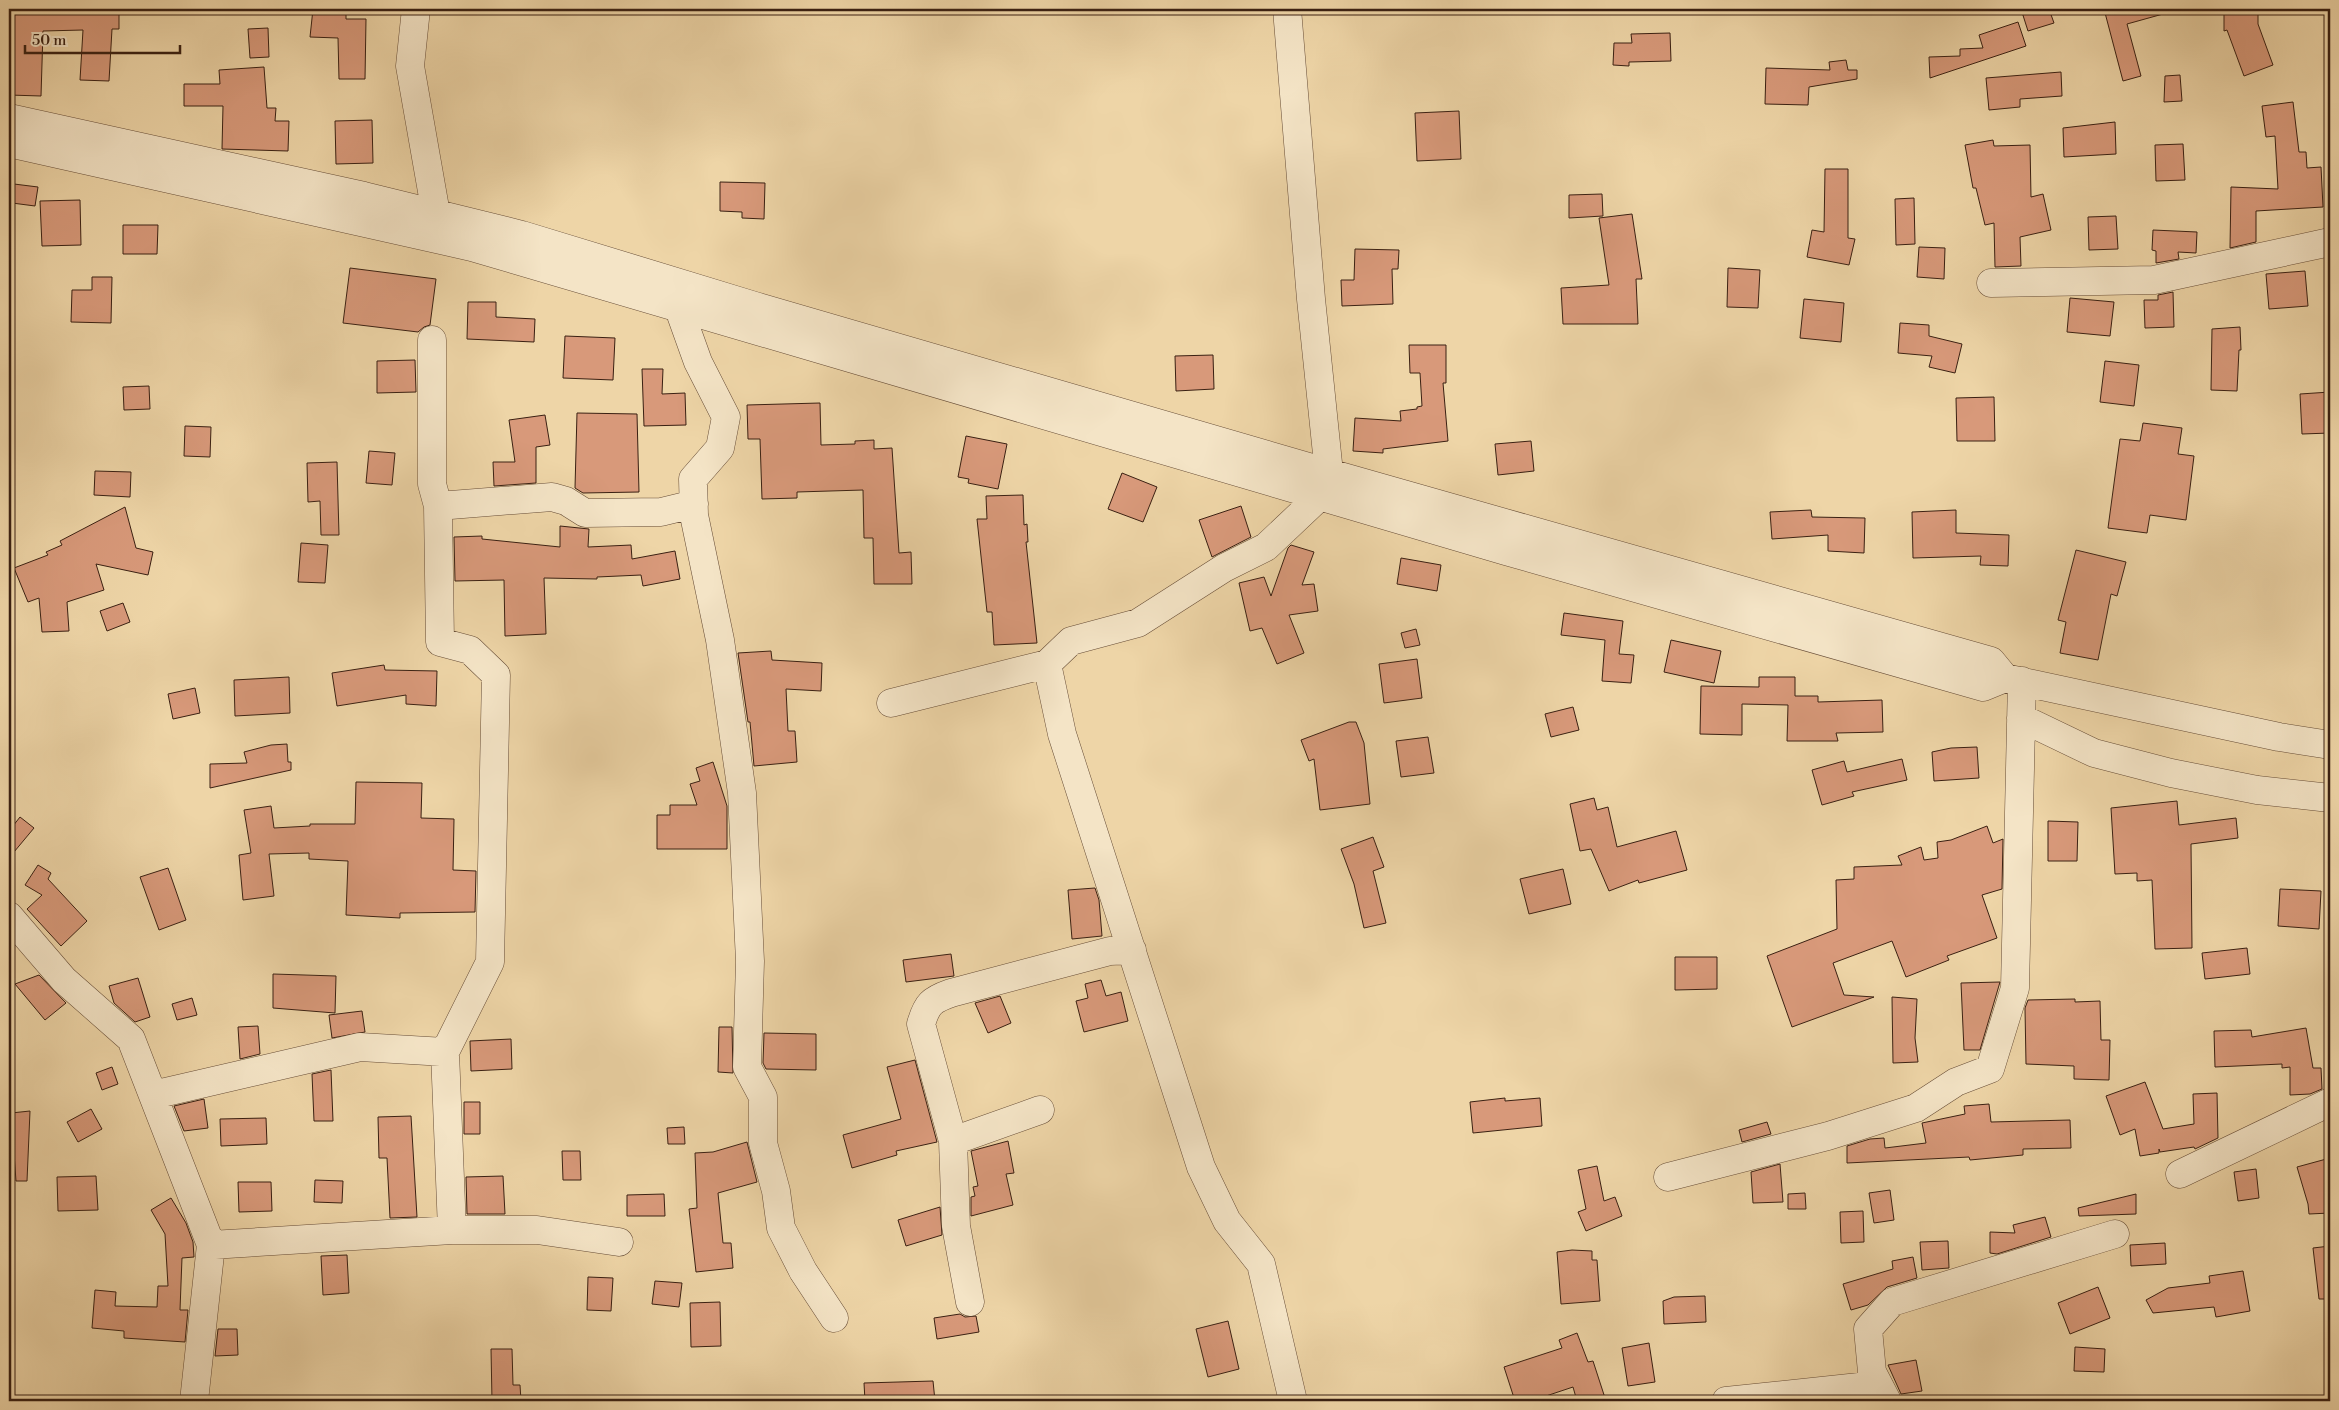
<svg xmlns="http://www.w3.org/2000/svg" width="2339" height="1410" font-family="'Libre Bodoni',serif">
	<rect width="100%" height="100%" fill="#eed5a7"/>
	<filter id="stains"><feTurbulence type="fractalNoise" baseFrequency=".004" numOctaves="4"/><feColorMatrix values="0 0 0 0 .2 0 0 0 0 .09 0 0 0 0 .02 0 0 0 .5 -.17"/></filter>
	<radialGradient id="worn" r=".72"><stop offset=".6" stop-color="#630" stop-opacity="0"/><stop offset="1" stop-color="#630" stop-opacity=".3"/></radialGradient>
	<path fill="#d8997a" stroke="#3a2012" d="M72 9H119V29H112L109 81 80 80 83 30 43 31 41 96 9 95V13L72 14Z
		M313 9H346V19H366L365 79H339L338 38 310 37Z
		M2021 9H2049L2054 23 2028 31Z
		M2104 9H2162L2163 14 2127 24 2141 76 2123 81Z
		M2224 9H2258V24L2273 65 2244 76 2227 30 2224 31Z
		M2018 22 2026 46 1930 78 1929 57 1960 56V49L1983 48 1979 35Z
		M268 28 269 57 250 58 248 29Z
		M1670 33 1671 61 1629 62V66L1613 65 1614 43H1632L1631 34Z
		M1846 60 1848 70H1857V79L1809 87 1808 105 1765 104 1766 68 1830 70 1829 62Z
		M264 67 267 108H276L275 121H289L288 151 222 149 223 106H184V84H220L219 70Z
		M2061 72 2062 96 2020 99V107L1989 110 1986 78Z
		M2180 75 2182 101 2164 102 2165 76Z
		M2293 102 2299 152H2306L2307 168 2321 167 2323 207 2256 211V242L2230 248 2231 187 2278 189 2275 136 2266 137 2262 106Z
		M1459 111 1461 159 1417 161 1415 113Z
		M372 120 373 163 336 164 335 121Z
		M2115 122 2116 154 2064 157 2063 128Z
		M1993 140 1994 146 2030 145 2031 197 2043 194 2051 230 2020 237 2021 266 1995 267 1994 223 1985 225 1976 188H1973L1965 145Z
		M2183 144 2185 180 2156 181 2155 145Z
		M1825 169H1848V238L1855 239 1849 265 1807 257 1812 230 1824 232Z
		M720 182 765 183 764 219 742 218V212L720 211Z
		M14 184 38 187 35 206 12 203Z
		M1602 194 1603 216 1569 218V195Z
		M1914 198 1915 244 1896 245 1895 199Z
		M80 200 81 245 42 246 40 201Z
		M1632 214 1642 279H1636L1638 324H1563L1561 288 1609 285 1599 218Z
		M2116 216 2118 249 2089 250 2088 217Z
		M123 225H158L157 254H123Z
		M2153 230 2197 232 2196 253 2178 252 2179 259 2156 263V251L2152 250Z
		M1919 247 1945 248 1944 279 1917 277Z
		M1355 249 1399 250 1398 269H1392L1393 304 1342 306 1341 280H1354Z
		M350 268 436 279 430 325 424 327 418 332 343 323Z
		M1728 268 1760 270 1758 308 1727 307Z
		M2305 271 2308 306 2269 309 2266 274Z
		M92 277H112L111 323 71 322 72 290H92Z
		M2173 292 2174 327 2145 328 2144 300H2158V295Z
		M2070 298 2114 302 2110 336 2067 332Z
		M1804 299 1844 303 1841 342 1800 338Z
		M468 302H496V317L535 319 534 342 467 339Z
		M1900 323 1929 325V336L1962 344 1955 373 1929 367 1932 356 1898 353Z
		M2240 327 2241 350H2239L2237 391 2211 390 2212 329Z
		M565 336 615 338 613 380 563 378Z
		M1409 345H1446V383H1443L1448 441 1383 449V453L1353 451 1355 418 1401 421 1400 411 1417 409V407L1422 406 1420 373H1410Z
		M1213 355 1214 389 1176 391 1175 356Z
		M415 360 416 392 377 393V361Z
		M2105 361 2139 365 2134 406 2100 402Z
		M642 369H663L662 394 685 393 686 425 644 426Z
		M149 386 150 409 124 410 123 387Z
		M2330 392V433L2302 434 2300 394Z
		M1994 397 1995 441H1957L1956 398Z
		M820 403 821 445 855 444V441L874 440V449L892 448 899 553 911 552 912 584H874L873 538H864L863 490 797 492V498L762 499 760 439H748L747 405Z
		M577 413 637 414 639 492 583 493 575 488Z
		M545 415 550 445 536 447V483L494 486 493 462H515L509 420Z
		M2143 423 2182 428 2178 454 2194 456 2186 520 2150 515 2147 533 2108 528 2120 439 2140 441Z
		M185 426 211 427 210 457 184 456Z
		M966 436 1007 444 998 489 968 483 969 479 958 477Z
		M1531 441 1534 471 1498 475 1495 444Z
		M369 451 395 453 392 485 366 483Z
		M337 462 339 535H321L320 501 308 502 307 463Z
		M95 471 131 472 130 497 94 495Z
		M1122 473 1157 487 1143 522 1108 509Z
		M1023 495 1024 525 1027 524 1028 542H1026L1037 643 994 645 992 612H987L977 519H987L986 496Z
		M1241 506 1251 537 1212 557 1199 520Z
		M125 507 136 548 153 552 148 575 96 564 104 590 67 602 69 631 42 632 39 598 28 602 14 568 48 555 46 552 62 545 60 541Z
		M1811 510 1812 517 1865 518 1864 553 1828 551V535L1772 539 1770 512Z
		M1956 510V533L2009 535 2008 566 1980 565 1981 556 1913 558 1912 512Z
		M560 526 589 529 588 547 631 545 632 559 675 551 680 579 643 586 641 575 597 577V579L544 578 546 634 505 636 504 580 455 581 454 537 482 536V539L560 547Z
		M301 543 328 545 325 583 298 582Z
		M1291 545 1314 552 1302 585 1314 584 1318 611 1289 615 1304 653 1277 664 1262 628 1250 631 1239 583 1264 577 1271 596 1288 548Z
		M2076 550 2126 562 2117 596 2111 594 2098 660 2060 653 2066 622 2058 620Z
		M1401 558 1441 565 1437 591 1397 584Z
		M123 603 130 622 107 631 100 611Z
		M1564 613 1623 621 1619 654 1634 655 1631 683 1602 681 1605 640 1561 635Z
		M1416 629 1420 645 1405 648 1401 633Z
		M1671 640 1721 651 1714 683 1664 672Z
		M771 651 772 660 822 663 821 691 786 689 788 731H795L797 762 754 766 750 722H748L738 653Z
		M1417 659 1422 698 1384 703 1379 664Z
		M384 665 385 670 437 671 436 706 406 704V695L337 706 332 673Z
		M289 677 290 713 235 716 234 680Z
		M1759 677H1795V696H1818V702L1882 700 1883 732 1836 733 1838 741H1787L1788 705 1742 704V735L1700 734 1701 686 1759 687Z
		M195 688 200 713 173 719 168 694Z
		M1573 707 1579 730 1551 737 1545 714Z
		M1349 722H1356L1364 743 1370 804 1320 810 1314 759 1309 761 1301 740Z
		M1428 737 1434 773 1401 777 1396 741Z
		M287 744 288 762H291V770L210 788V764L247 763 244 752 271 745Z
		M1977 747 1979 778 1934 781 1932 752 1951 748Z
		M1902 759 1907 780 1852 792 1854 796 1822 805 1812 770 1844 761 1847 772Z
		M713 762 727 806V849H657V815H670V805H697L690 784 700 781 696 768Z
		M356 782 422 783 421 818 454 819 453 870 476 871 475 912 400 913V918L346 915 348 861 309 859V853L269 854 274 896 243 900 239 855 251 853 244 810 271 806 274 828 310 826V824H355Z
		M1594 798 1597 810 1608 807 1617 847 1676 831 1687 870 1639 883 1638 880 1609 891 1591 849 1580 851 1570 804Z
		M2177 801 2179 825 2236 818 2238 838 2191 844 2192 948 2155 949 2152 880 2137 881V873L2115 874 2111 808Z
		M20 817 34 828 9 858V831Z
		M2048 821 2078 822 2077 861H2048Z
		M1987 826 1993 843 2003 839 2002 889 1982 895 1997 938 1947 956 1949 960 1906 977 1892 941 1833 963 1844 995 1874 997 1792 1027 1767 956 1837 929 1836 880 1854 879V867L1902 865 1898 856 1921 847 1924 860 1938 858 1937 842 1951 840Z
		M1373 837 1384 867 1373 871 1386 923 1364 928 1354 884 1341 849Z
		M38 865 51 873 48 879 87 921 61 946 27 909 42 895 25 885Z
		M168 868 186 920 159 930 140 877Z
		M1563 869 1571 904 1529 914 1520 879Z
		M1095 888 1099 900 1102 936 1072 939 1068 890Z
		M2280 889 2321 891 2319 929 2278 926Z
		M2247 948 2250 974 2205 979 2202 953Z
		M951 954 954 976 906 982 903 960Z
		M1675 957H1717V989L1675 990Z
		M273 974 336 976 335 1013 273 1008Z
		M39 975 66 1003 45 1020 15 984Z
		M138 978 150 1017 135 1022 114 1003 109 986Z
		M1101 980 1106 996 1121 992 1128 1021 1084 1032 1076 1001 1088 998 1085 984Z
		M2000 982 1980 1050H1964L1961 983Z
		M1000 996 1011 1023 988 1033 975 1003Z
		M1892 997 1917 999 1915 1038 1918 1062 1893 1063Z
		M192 998 197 1015 177 1020 172 1004Z
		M2075 999V1002L2100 1001 2101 1040H2110L2109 1080 2074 1079V1066L2026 1064 2025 1008 2028 1000Z
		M362 1011 365 1032 332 1038 329 1015Z
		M258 1026 260 1054 240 1059 238 1027Z
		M719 1027H732L733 1073 718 1072Z
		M2306 1028 2313 1068H2321L2322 1089 2310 1094 2290 1095V1067L2282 1068V1064L2215 1067 2214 1031 2251 1030 2252 1037Z
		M764 1033 816 1034V1070L766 1069 763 1063Z
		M511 1039 512 1069 471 1071 470 1041Z
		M915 1060 937 1142 896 1151 897 1155 852 1168 843 1135 901 1119 887 1067Z
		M112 1067 118 1084 102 1090 96 1073Z
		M331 1070 333 1121H314L312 1074Z
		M2145 1082 2163 1129 2194 1124 2193 1094 2217 1093 2218 1138 2195 1149 2194 1147 2160 1152 2159 1149V1153L2140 1156 2135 1129 2120 1135 2106 1096Z
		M1505 1098V1101L1540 1098 1542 1126 1473 1133 1470 1102Z
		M204 1099 208 1128 184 1131 174 1106Z
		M464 1102H480V1134H464Z
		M1989 1104 1991 1122 2070 1120 2071 1148 2023 1149V1155L1970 1160 1969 1157 1847 1163V1146L1870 1139 1884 1138 1885 1148 1926 1143 1922 1123 1965 1114 1964 1106Z
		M91 1109 102 1129 78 1142 67 1122Z
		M30 1111 27 1181H16L11 1113Z
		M411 1116 417 1217 390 1218 387 1158H379L378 1117Z
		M266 1118 267 1144 221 1146 220 1119Z
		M1767 1122 1771 1134 1742 1142 1739 1130Z
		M684 1127 685 1144H668L667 1128Z
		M1008 1141 1014 1173 1006 1174 1013 1205 971 1216V1197L975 1196 973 1187 978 1186 971 1151Z
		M747 1142 757 1182 718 1193 723 1243H731L733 1268 696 1272 689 1209 697 1208 695 1153 713 1152Z
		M562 1151H580L581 1180H563Z
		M2330 1158V1213L2309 1214 2308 1204 2297 1167Z
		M1780 1164 1783 1202 1753 1203 1751 1172Z
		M1597 1166 1604 1201 1615 1197 1622 1216 1586 1231 1578 1212 1586 1209 1578 1170Z
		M2256 1169 2259 1198 2238 1201 2234 1172Z
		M96 1176 98 1210 58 1211 57 1177Z
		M503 1176 505 1214H467L466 1177Z
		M315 1180 343 1181 342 1203 314 1202Z
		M238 1182H271L272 1211 239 1212Z
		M1890 1190 1894 1220 1874 1223 1869 1193Z
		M1805 1193 1806 1209H1788V1194Z
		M664 1194 665 1216H627V1195Z
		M2136 1194V1214L2079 1216 2078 1208Z
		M171 1198 186 1223 193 1242 194 1257 182 1258 180 1310H188L185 1342 124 1338V1331L92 1328 95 1290 116 1292 115 1306 157 1307 158 1286H168L165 1234 151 1210Z
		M940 1207 942 1235 906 1246 898 1220Z
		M1863 1211 1864 1242 1841 1243 1840 1212Z
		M2045 1217 2051 1237 1997 1254 1990 1253V1232L2015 1233 2013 1225Z
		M1948 1241 1949 1268 1922 1270 1920 1242Z
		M2165 1243 2166 1264 2131 1266 2130 1245Z
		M2330 1246V1299H2319L2313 1248Z
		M1572 1250 1592 1251V1260H1597L1600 1301 1561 1304 1557 1252Z
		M347 1255 349 1293 323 1295 321 1256Z
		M1913 1257 1917 1278 1887 1287 1868 1305 1851 1310 1843 1284 1893 1269 1892 1261Z
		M2243 1271 2250 1311 2216 1317 2214 1307 2153 1313 2146 1300 2168 1288 2210 1283 2209 1276Z
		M588 1277 613 1278 611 1311 587 1310Z
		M655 1281 682 1283 679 1307 652 1304Z
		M2098 1287 2110 1318 2070 1334 2058 1303Z
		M1705 1296 1706 1322 1664 1324 1663 1301 1674 1297Z
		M720 1302 721 1346 691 1347 690 1303Z
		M960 1314 965 1317 976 1316 979 1332 937 1339 934 1318Z
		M1228 1321 1239 1369 1208 1377 1196 1329Z
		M218 1329H237L238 1355 215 1356Z
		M1577 1333 1588 1362 1593 1361 1606 1401H1577L1573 1387 1531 1401H1515L1504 1367 1562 1348 1559 1340Z
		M1649 1343 1655 1382 1628 1386 1622 1348Z
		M2075 1347 2105 1349 2104 1372 2074 1371Z
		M491 1349H512L513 1385H520L521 1401H492Z
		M1916 1360 1922 1391 1901 1394 1888 1365Z
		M933 1381 935 1401H865L864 1383Z"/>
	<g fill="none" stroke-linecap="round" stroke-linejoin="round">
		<g stroke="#674d37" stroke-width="29">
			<path id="minor" d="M416 9 410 66 436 214
				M1287 9 1311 299 1329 473 1320 496 1266 547 1224 568 1138 623 1071 641 1047 664 1062 734 1201 1167 1227 1221 1261 1264 1293 1401
				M9 118 364 196 522 235 755 306 1329 473 1991 661 2005 678
				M9 143 472 247 1506 551 1983 687 2005 678 2279 737 2330 745
				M1991 283 2154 280 2330 242
				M679 309 698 362 726 417 720 448 693 479 694 515 720 640 742 793 750 961 747 1067 763 1097V1143L776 1191 781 1228 803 1271 834 1318
				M432 340V484L438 506 440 642 470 650 496 675 490 962 445 1052 452 1230
				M438 506 552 497 566 501 585 513 661 512 694 504
				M891 703 1047 664
				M2021 718 2094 753 2171 773 2257 790 2330 798
				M9 916 64 980 131 1039 211 1245 194 1401
				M153 1095 360 1047 445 1052
				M1040 1110 953 1141 921 1024C927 1004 931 1000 951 993L1110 951 1132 950
				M953 1141 956 1226 970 1302
				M2180 1174 2330 1102
				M1668 1177 1828 1136 1916 1108 1956 1082 1990 1069 2015 988 2022 681
				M211 1245 452 1230H537L619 1242
				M1726 1401 1878 1385
				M1887 1401 1872 1372 1868 1329 1892 1302 2115 1234"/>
		</g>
		<use href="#minor" stroke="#f4e4c6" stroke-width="28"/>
	</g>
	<rect width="2339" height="1410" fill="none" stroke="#eed5a7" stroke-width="30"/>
	<rect x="10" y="10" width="2319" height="1390" fill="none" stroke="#3a2012" stroke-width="2.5"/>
	<rect x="15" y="15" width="2309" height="1380" fill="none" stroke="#3a2012"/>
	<path d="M25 45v8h155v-8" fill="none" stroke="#3a2012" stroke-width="2.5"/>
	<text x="32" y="45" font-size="15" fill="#3a2012" stroke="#f4e4c6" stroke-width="4" paint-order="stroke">50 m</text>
	<rect width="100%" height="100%" filter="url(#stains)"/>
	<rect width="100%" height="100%" fill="url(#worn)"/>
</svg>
